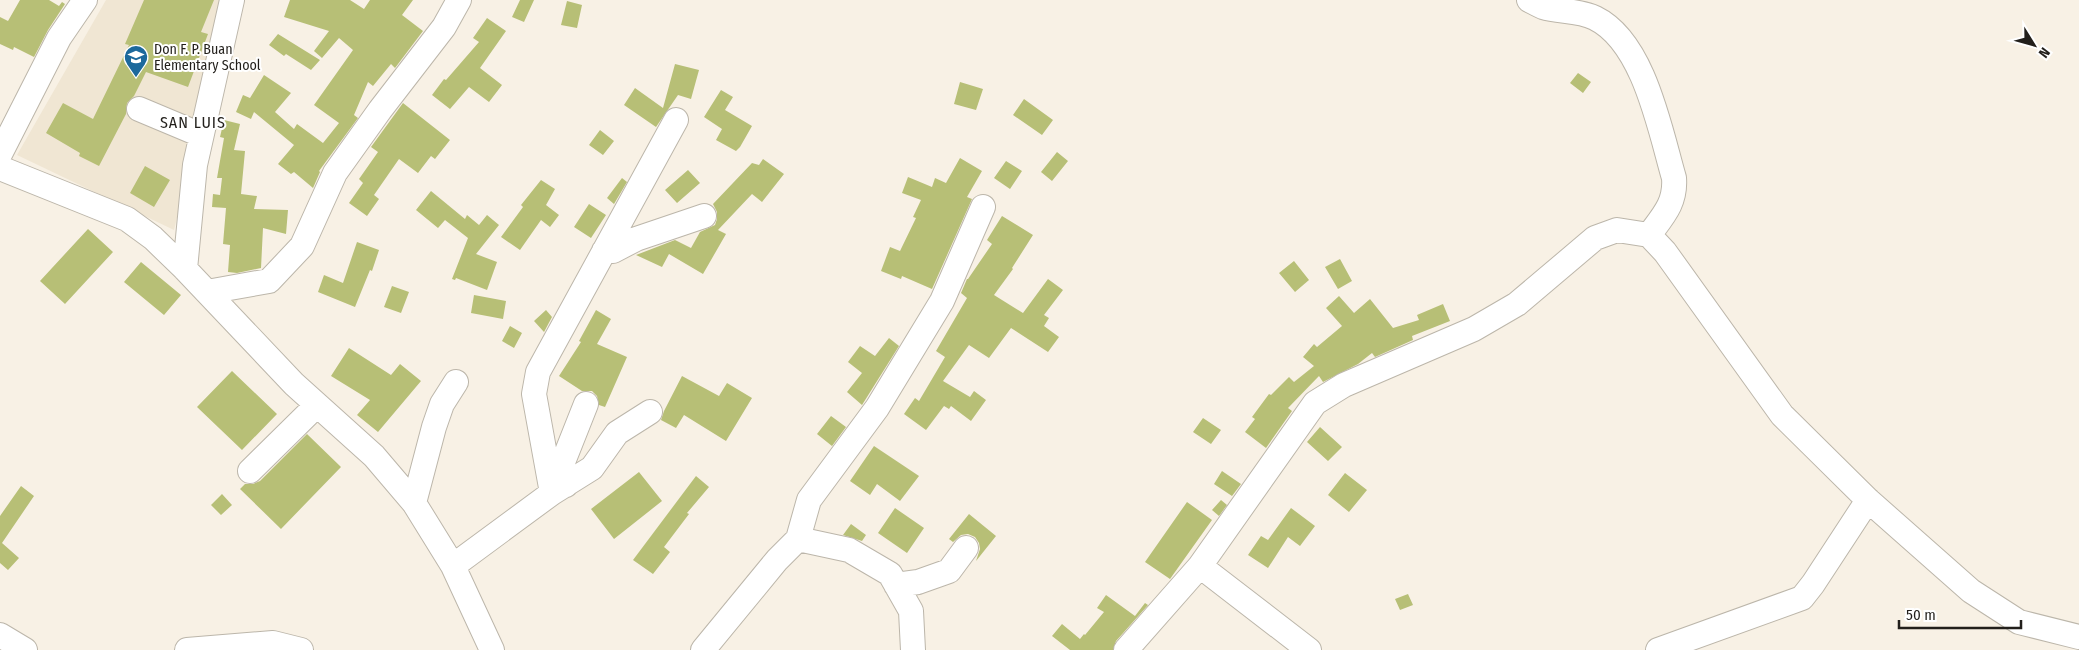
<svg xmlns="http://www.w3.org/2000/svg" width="2079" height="650" font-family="'Fira Sans Condensed',sans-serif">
	<rect width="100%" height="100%" fill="#f8f1e5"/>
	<path fill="#f0e6d3" d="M106 0H229L174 230 17 155Z"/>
	<path fill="#b7bf76" d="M20 0H49L59 6 62 2 65 4 48 30 34 57 14 47 13 50 0 44V17L8 21Z
		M144 0H214L201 32 208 34 188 87 146 72 134 96 127 103 126 114 99 166 79 156 80 153 46 133 63 103 93 119 129 45 125 44Z
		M290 0H350L364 9 370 0H413L402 15 423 31 395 68 391 64 373 86 368 82 354 115 358 118 319 171 320 172 313 188 294 172 291 174 278 164 294 145 254 112 251 119 236 112 243 95 250 98 264 75 291 93 275 112 294 129 297 124 323 143 339 123 314 105 353 50 339 38 322 58 314 51 329 31 284 17Z
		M520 0H534L524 22 512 17Z
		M567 1 582 5 577 28 561 25Z
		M487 18 506 31 480 68 502 85 489 102 469 87 450 109 432 95 444 79 446 80 479 42 473 38Z
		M278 34 320 60 311 70 286 54 284 56 269 45Z
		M675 64 699 70 691 99 678 95 656 127 624 105 635 88 663 108Z
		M1578 73 1591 82 1583 93 1570 83Z
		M960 82 983 89 976 110 954 104Z
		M721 90 733 97 725 110 752 126 740 147 736 151 716 140 722 129 704 117Z
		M1024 99 1053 120 1042 135 1013 115Z
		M403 103 450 140 435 159 431 156 418 173 399 159 374 195 379 199 367 216 349 203 363 183 359 179 378 152 371 147Z
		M224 120 240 124 234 150 245 151 241 194 257 196 254 209 288 210 286 234 263 228 261 268 237 273 228 272 230 245 223 244 226 208 212 207 213 194 220 195 222 178H217L224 138 220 137Z
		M600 130 614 141 603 155 589 145Z
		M1057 152 1068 161 1052 181 1041 172Z
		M960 158 982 171 967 197 972 199 932 289 902 276 901 279 881 271 890 247 900 251 916 218 913 217 921 200 902 193 908 177 932 187 935 178 946 183Z
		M763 159 784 174 762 202 752 194 718 230 726 234 703 274 669 254 662 267 636 255 675 240 691 248 700 232 715 225 717 219V212L713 204 752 163 759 165Z
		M1006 161 1022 171 1010 189 994 178Z
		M145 166 170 180 154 207 130 193Z
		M688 170 700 183 677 203 665 190Z
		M622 178 627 182 614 204 607 198Z
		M541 180 555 189 546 205 559 215 550 227 541 220 520 250 501 237 523 207 521 205Z
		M431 191 465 219 467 215 479 225 487 215 499 225 476 254 497 262 487 290 456 278 455 280 452 279 468 238 445 220 438 228 416 210Z
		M589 204 606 215 591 238 574 227Z
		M1002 216 1033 235 1012 268 1013 269 994 295 1023 313 1048 279 1063 290 1044 315 1049 318 1044 326 1059 337 1048 352 1011 328 989 358 969 345 943 381 970 397 974 391 986 400 971 421 951 406 949 409 944 406 926 430 904 414 915 398 919 401 945 357 936 351 967 298 961 293 967 279H968L992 244 987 240Z
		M88 229 113 252 65 304 40 281Z
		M357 242 379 250 372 271 370 270 355 307 318 292 324 275 343 283Z
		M1340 259 1352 281 1338 289 1325 267Z
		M1294 261 1309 280 1295 292 1279 273Z
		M141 262 181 295 164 315 124 282Z
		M392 286 409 292 401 313 384 307Z
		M474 295 506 301 503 319 471 313Z
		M1339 296 1354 313 1370 299 1393 328 1419 320 1417 315 1443 304 1450 321 1412 336 1413 340 1375 357 1372 353 1358 364 1323 382 1319 376 1288 408 1292 411 1266 448 1245 432 1255 419 1252 417 1269 394 1271 395 1289 377 1294 382 1314 366 1303 357 1314 344 1317 347 1342 326 1326 308Z
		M546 310 552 317 544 332 534 321Z
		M596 310 611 319 597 344 627 357 605 407 599 405 597 396 592 391H582L559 376 581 342 579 341Z
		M510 326 522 333 514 348 502 341Z
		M889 338 899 346 862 405 847 392 862 373 848 362 860 346 875 356Z
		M349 348 391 375 400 364 421 381 378 432 357 415 370 400 331 376Z
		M232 371 277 414 242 450 197 407Z
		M682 376 719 396 727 383 752 398 726 441 684 415 676 428 661 420 664 411Z
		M831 416 846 427 832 446 817 434Z
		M1203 418 1221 430 1211 444 1193 432Z
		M1320 427 1342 447 1328 461 1307 442Z
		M307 434 341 467 281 529 240 489 245 484H253L260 481Z
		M874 446 919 476 900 501 877 484 870 495 850 481Z
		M1222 471 1241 484 1232 496 1214 484Z
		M639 472 662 501 614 539 591 509Z
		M1345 473 1367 490 1349 512 1328 495Z
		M696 476 709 487 687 513 689 514 664 547 670 552 653 574 633 560Z
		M21 486 34 496 2 543 19 558 8 570 0 563V516Z
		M222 494 232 505 221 515 211 505Z
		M1221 500 1227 505 1219 516 1212 510Z
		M1187 502 1212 520 1170 579 1145 562Z
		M895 508 924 528 907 553 878 533Z
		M1291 508 1315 526 1300 546 1288 537 1268 568 1248 555 1261 536 1268 540Z
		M969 514 996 536 976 561 980 549 979 543 975 537 968 534 961 535 953 542 949 539Z
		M851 524 866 535 862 541 843 535Z
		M1408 594 1413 605 1400 610 1395 599Z
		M1106 595 1135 616 1145 603 1148 605 1116 641 1113 650H1070L1052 636 1062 624 1080 639 1084 634 1085 635 1104 612 1097 608Z"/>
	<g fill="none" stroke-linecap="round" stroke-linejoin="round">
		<g stroke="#bcb6aa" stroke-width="26">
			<path id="minor" d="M1529 0C1533 2 1538 5 1543 7 1559 12 1579 10 1595 18 1644 42 1660 130 1674 178 1676 203 1663 216 1649 235
				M139 109 201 135
				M0 154 59 38 85 0
				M0 168 127 219 153 238 185 269 294 384 374 456 414 503 453 566 492 650
				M604 251H613L636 239 704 216
				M185 269 195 165 232 0
				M207 292 269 281 302 246 335 173 380 110 444 27 459 0
				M250 471 317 405
				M566 485 561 472 563 462 586 404
				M552 493 592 468 617 433 650 412
				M414 503 434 427 442 404 456 382
				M798 539 809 500 877 408 942 301 983 207
				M453 566 552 493 534 394 538 372 676 120
				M1200 566 1309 650
				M896 585 918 582 949 571 966 548
				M0 635 25 650
				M187 650 273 643 301 650
				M703 650 777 560 798 539 849 550 890 574 911 611 913 650
				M1126 650 1200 566 1315 403 1344 385 1474 329 1517 304 1595 238 1617 230 1649 235 1665 252 1782 415 1868 500 1971 591 2019 622 2079 637
				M1658 650 1802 598 1813 584 1868 500"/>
		</g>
		<use href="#minor" stroke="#fff" stroke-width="24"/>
	</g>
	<defs>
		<g id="school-pin" transform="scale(1.25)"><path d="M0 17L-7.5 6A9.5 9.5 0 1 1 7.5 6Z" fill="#1c699c" stroke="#fff"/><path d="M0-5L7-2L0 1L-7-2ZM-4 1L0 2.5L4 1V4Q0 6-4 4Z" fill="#fff"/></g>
	</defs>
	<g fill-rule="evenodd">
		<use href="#school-pin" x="136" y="57"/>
	</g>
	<g text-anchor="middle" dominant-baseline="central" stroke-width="4" stroke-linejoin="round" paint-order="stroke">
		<g font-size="14" fill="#221f1b" stroke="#fff" text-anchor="start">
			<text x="154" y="49">Don F. P. Buan<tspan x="154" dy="16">Elementary School</tspan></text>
		</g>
		<g font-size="16" letter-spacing="1" fill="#221f1b" stroke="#fff">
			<text x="193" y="122">SAN LUIS</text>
		</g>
	</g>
	<g transform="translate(2034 45) rotate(127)" stroke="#ffffff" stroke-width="4" paint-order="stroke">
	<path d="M0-4L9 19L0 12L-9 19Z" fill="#221f1b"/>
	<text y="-8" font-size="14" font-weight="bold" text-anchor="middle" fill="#221f1b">N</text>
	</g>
	<path d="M1899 620v8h122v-8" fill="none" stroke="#221f1b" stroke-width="2.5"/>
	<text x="1906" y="620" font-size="15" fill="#221f1b" stroke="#ffffff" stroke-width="4" paint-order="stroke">50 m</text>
</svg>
